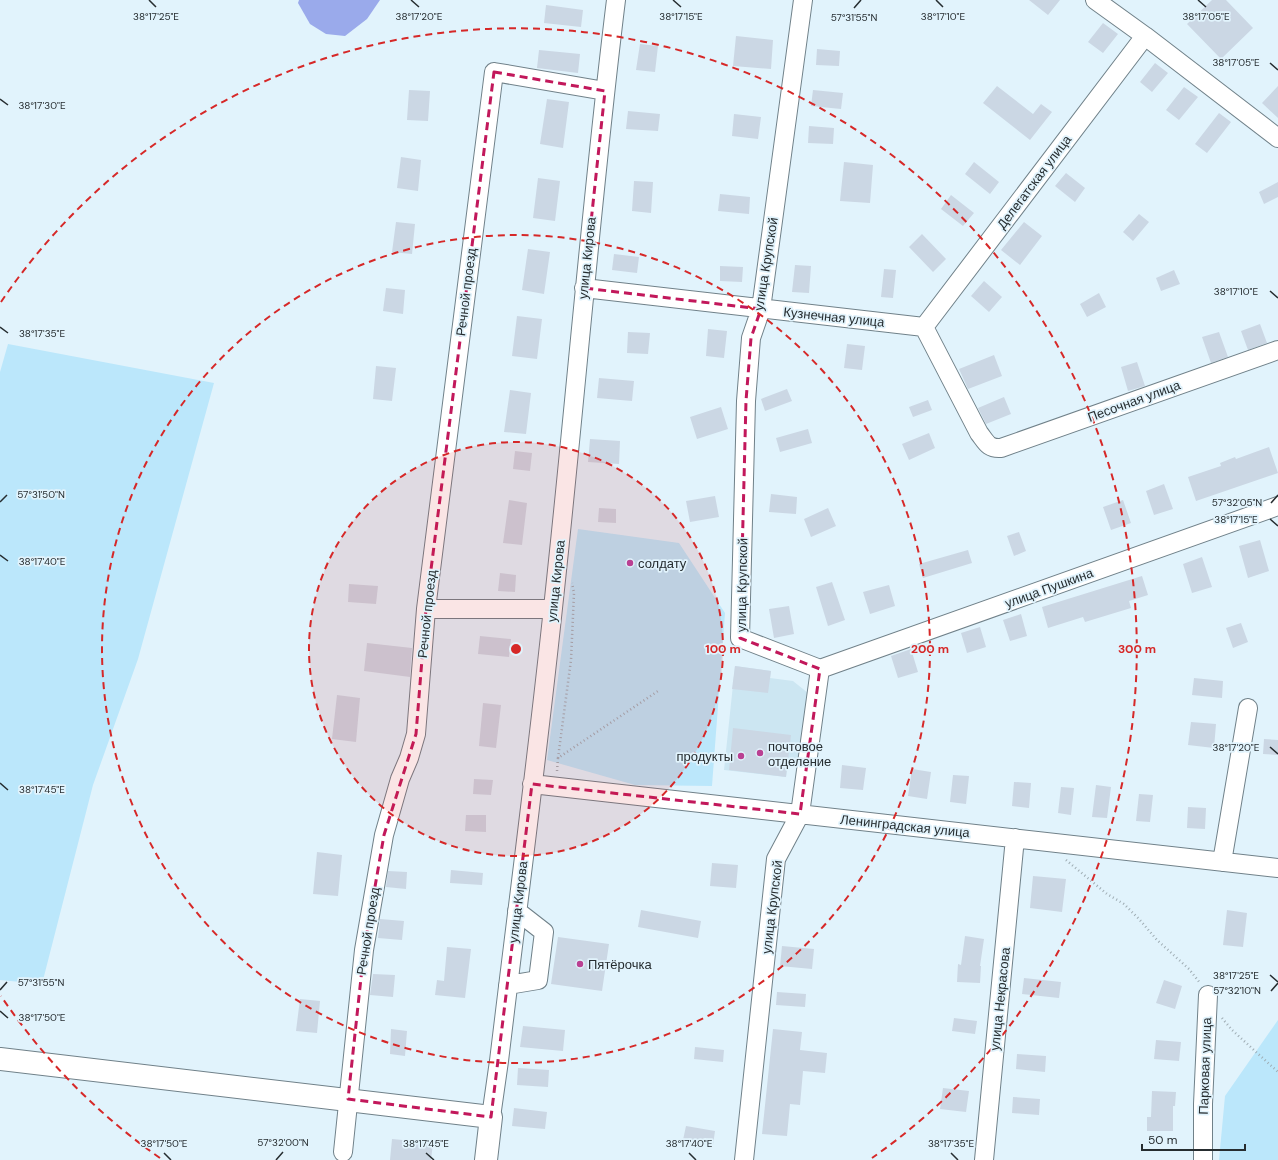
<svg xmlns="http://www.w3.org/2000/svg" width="1278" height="1160" font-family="'DM Sans',sans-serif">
	<rect width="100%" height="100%" fill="#e1f3fc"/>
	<path fill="#cce6f2" d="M735 666 771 671 770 678 793 681 808 693 802 761 788 759 786 777 724 770Z"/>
	<path fill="#bbe7fb" d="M8 344 214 383 138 659 93 785 42 984 0 980V372Z
		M578 529 679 543 725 613 712 786 635 785 547 760Z
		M1278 1020V1160H1219L1225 1096Z"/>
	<path fill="#9aaaeb" d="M299 0H380L367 19 345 36 326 34 310 24 298 3Z"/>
	<path fill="#cbd7e4" d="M1029 0H1060L1048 15Z
		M1212 0H1226L1253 28 1221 59 1187 24Z
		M546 5 583 10 581 27 544 23Z
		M1103 23 1118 34 1103 53 1088 42Z
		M736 36 773 40 771 69 733 66Z
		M640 44 658 46 655 72 636 70Z
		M817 49 840 51 839 66 816 65Z
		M539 50 580 54 578 73 537 68Z
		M1155 63 1168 73 1152 92 1140 82Z
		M997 86 1033 114 1041 104 1052 112 1030 140 983 103Z
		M1278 86V118L1262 103Z
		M1184 87 1198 97 1179 120 1166 110Z
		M409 90 430 91 428 121 407 120Z
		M813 90 843 93 841 109 811 106Z
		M547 99 569 102 563 148 540 144Z
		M628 111 660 114 658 131 626 129Z
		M1219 113 1231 122 1207 153 1195 144Z
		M734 114 761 117 758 139 732 136Z
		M809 126 834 128 833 144 808 143Z
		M401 157 421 160 418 191 397 188Z
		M844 162 873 165 870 203 840 201Z
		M974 162 999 182 990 194 965 174Z
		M1066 173 1085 188 1075 202 1055 186Z
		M538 178 560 181 555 221 533 218Z
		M634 181 653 182 651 213 632 211Z
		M1278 182V197L1264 204 1259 192Z
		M720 194 750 197 749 214 718 211Z
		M951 195 974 213 963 226 941 209Z
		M1139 214 1149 222 1133 241 1123 232Z
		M396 222 415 224 412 254 392 252Z
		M1024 222 1042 236 1020 265 1001 250Z
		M922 234 946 259 933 272 909 247Z
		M528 249 550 252 544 294 522 290Z
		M614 254 639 257 637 273 612 270Z
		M795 265 811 266 809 293 792 292Z
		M720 266 743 267 742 282 720 281Z
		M884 269 896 270 893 298 881 297Z
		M1174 270 1180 284 1161 291 1156 278Z
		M984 281 1002 297 989 312 971 296Z
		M386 288 405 290 403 314 383 311Z
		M1099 293 1106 307 1087 317 1080 304Z
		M517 316 542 319 537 359 512 356Z
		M1260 324 1267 343 1248 350 1241 331Z
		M708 329 727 331 724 358 706 356Z
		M628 332 650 333 648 354 627 353Z
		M1219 332 1228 357 1211 363 1202 337Z
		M847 344 865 346 862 370 844 368Z
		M994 355 1002 376 968 389 959 369Z
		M1137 362 1145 386 1128 391 1121 367Z
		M376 366 396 368 392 401 373 399Z
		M599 378 634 381 632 401 597 398Z
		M787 389 792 401 765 411 761 399Z
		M510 390 531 393 526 434 504 432Z
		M1004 397 1011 414 986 424 978 408Z
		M928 400 932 410 913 417 909 407Z
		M721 407 728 429 697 439 690 417Z
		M808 429 812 443 780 452 776 438Z
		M929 433 935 448 909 460 902 444Z
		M590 439 620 441 619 464 588 462Z
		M1269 447 1278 473 1196 501 1188 477 1221 466 1220 463 1235 457 1236 459Z
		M515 451 532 453 530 471 513 469Z
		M1164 484 1173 509 1154 515 1146 491Z
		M771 494 797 497 796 514 769 512Z
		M715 496 719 517 690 522 686 501Z
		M509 500 527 503 522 545 503 543Z
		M1123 500 1131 523 1111 530 1103 507Z
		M599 508 616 509V523L598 522Z
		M828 508 836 526 811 537 804 519Z
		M1019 532 1026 551 1014 556 1007 536Z
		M1260 540 1269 571 1248 578 1239 546Z
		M968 550 972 563 923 578 919 564Z
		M1202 557 1212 587 1192 593 1183 564Z
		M500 573 516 575 515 592 498 591Z
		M1142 576 1148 595 1129 601 1131 608 1085 622 1083 617 1048 628 1042 607Z
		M832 582 845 620 828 626 816 587Z
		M349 584 378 586 376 604 348 602Z
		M889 585 895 606 870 614 863 592Z
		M789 606 794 634 774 638 769 609Z
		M1021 614 1027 636 1010 641 1003 620Z
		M1241 623 1248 642 1233 648 1226 628Z
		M980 627 986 647 967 653 961 633Z
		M480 636 511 639 509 657 478 654Z
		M367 643 412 648 410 677 364 671Z
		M911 649 918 672 898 678 891 656Z
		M735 666 771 671 768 693 732 689Z
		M1194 678 1223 681 1222 698 1192 695Z
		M337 695 360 698 356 742 332 739Z
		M483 703 501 705 496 748 479 746Z
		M1191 722 1216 724 1214 748 1188 745Z
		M733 728 791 735 786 777 729 770Z
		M1264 739 1278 740V755L1263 754Z
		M842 765 866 768 863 790 840 788Z
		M912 769 931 772 927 799 908 796Z
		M953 775 969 776 966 804 950 802Z
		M474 779 493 780 491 795 473 794Z
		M1014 782 1031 783 1029 808 1012 806Z
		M1096 785 1111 787 1107 818 1092 817Z
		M1061 787 1074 788 1071 815 1058 813Z
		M1139 794 1153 795 1150 822 1136 821Z
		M1188 807 1206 808 1205 829 1187 828Z
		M466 815H486V832L465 831Z
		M317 852 342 855 338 896 313 894Z
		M712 863 738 865 736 888 710 886Z
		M451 870 483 873 482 885 450 883Z
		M388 871 407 872 406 889 386 887Z
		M1033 876 1066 879 1062 912 1030 908Z
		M641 910 701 921 698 938 638 927Z
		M1227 910 1247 913 1243 947 1223 945Z
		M380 919 404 921 402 940 378 938Z
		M965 936 984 939 980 966H981L980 983 957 982 958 964 961 965Z
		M558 937 609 944 602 991 551 984Z
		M782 946 814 949 812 969 780 966Z
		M447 947 471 949 465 998 435 995 437 980 444 981Z
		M373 974 395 975 393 997 370 995Z
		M1024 978 1061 982 1059 998 1022 994Z
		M1164 980 1182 986 1175 1009 1156 1003Z
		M777 992 806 994 805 1007 776 1005Z
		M300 999 320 1001 317 1033 296 1031Z
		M954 1018 977 1021 975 1034 952 1031Z
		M523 1026 565 1030 563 1051 520 1047Z
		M391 1029 407 1031 405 1056 390 1054Z
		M773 1029 802 1032 800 1050 827 1053 825 1073 803 1071 800 1105 790 1104 787 1136 762 1134Z
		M1156 1040 1181 1042 1179 1061 1154 1059Z
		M695 1047 724 1050 723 1062 694 1059Z
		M1017 1054 1046 1056 1045 1072 1016 1069Z
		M518 1068 549 1070 548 1087 517 1085Z
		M943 1088 969 1091 966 1112 940 1109Z
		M1152 1091 1176 1092 1175 1106H1173V1131H1147V1117H1151Z
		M1013 1097 1040 1099 1039 1115 1012 1113Z
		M514 1108 547 1112 545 1129 512 1126Z
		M686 1126 715 1131 713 1145 683 1140Z
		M392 1139 433 1143 431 1160H390Z"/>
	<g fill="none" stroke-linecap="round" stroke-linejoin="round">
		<g stroke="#708189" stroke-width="20">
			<path id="minor" d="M1095 0 1145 36 1278 138
				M584 288 924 327 979 433C986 442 988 449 1001 448L1278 350
				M924 327 1145 36
				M426 609H553
				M820 669 1278 506
				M532 784 1278 868
				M1222 862 1248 708
				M508 985 538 980 544 932 517 911
				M491 1117 499 1061C517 910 537 760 553 608 575 406 591 202 616 0
				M343 1152 364 950 384 835 400 779 409 758 416 734 426 609 494 72 605 91
				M744 1160 776 859 800 814 820 669 740 638 746 401 751 338 761 309 803 0
				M984 1160 1015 838
				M1203 1160V1104L1208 995"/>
		</g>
		<g stroke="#708189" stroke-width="24">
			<path id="major" d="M0 1059 491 1117 486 1160"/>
		</g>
		<path stroke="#9fadb4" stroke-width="2.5" stroke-dasharray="1 3" stroke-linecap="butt" d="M558 758 571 660 574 593 572 583
			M557 771 558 758 658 691
			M1066 860 1107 894 1124 904 1139 919 1157 940 1189 969 1200 983
			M1222 1018 1232 1030 1278 1072"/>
		<use href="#minor" stroke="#fff" stroke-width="18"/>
		<use href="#major" stroke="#fff" stroke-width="22"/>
	</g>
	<path fill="none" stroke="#c2185b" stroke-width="3" stroke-dasharray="8 5" stroke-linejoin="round" d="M494 72 605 91 584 288 761 309 751 338 746 401 740 638 820 669 800 814 532 784 491 1117 348 1099 364 950 384 835 416 734 426 609Z"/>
	<path fill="none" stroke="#262d30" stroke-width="1.5" d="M149 0 156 7M411 0 419 7M673 0 681 7M936 0 943 7M1198 0 1206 7M854 8 861 0M1270 63 1278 70M0 99 8 105M1270 291 1278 298M0 327 8 333M0 502 7 495M1271 503 1278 495M1270 519 1278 526M0 555 8 561M1270 747 1278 754M0 783 8 790M1270 975 1278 982M0 990 7 982M1271 991 1278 983M0 1011 8 1018M164 1153 171 1160M426 1153 434 1160M689 1153 696 1160M951 1153 958 1160M276 1160 283 1152"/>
	<circle cx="516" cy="649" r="207" fill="#d62828" fill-opacity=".12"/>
	<g fill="none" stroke="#d62828" stroke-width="2" stroke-dasharray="7 5">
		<circle cx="516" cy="649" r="207"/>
		<circle cx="516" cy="649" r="414"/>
		<path d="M160 1158A621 621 0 0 1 1 996M1 302A621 621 0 1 1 872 1158"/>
	</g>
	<g fill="#ba4092" stroke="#e1f3fc" stroke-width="1.5">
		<circle cx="630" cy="563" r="4"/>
		<circle cx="760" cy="753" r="4"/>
		<circle cx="741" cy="756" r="4"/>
		<circle cx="580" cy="964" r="4"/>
	</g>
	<g text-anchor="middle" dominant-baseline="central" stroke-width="3.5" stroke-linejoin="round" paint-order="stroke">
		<g font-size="13" fill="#262d30" stroke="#e1f3fc">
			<text transform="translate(1034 182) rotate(-53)">Делегатская улица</text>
			<text transform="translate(587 258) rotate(-84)">улица Кирова</text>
			<text transform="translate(766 264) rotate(-81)">улица Крупской</text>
			<text transform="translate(466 292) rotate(-83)">Речной проезд</text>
			<text transform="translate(834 317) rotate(6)">Кузнечная улица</text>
			<text transform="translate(1134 401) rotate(-20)">Песочная улица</text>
			<text transform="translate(556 581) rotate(-84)">улица Кирова</text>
			<text transform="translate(742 585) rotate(-89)">улица Крупской</text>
			<text transform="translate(1049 588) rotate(-20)">улица Пушкина</text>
			<text transform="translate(427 614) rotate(-84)">Речной проезд</text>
			<text transform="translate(905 826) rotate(6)">Ленинградская улица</text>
			<text transform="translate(518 902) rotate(-83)">улица Кирова</text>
			<text transform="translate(772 907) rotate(-83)">улица Крупской</text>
			<text transform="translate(368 931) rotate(-81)">Речной проезд</text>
			<text transform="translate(1000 999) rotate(-84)">улица Некрасова</text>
			<text transform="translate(1205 1066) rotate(-88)">Парковая улица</text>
		</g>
		<g font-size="13" fill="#262d30" stroke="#e1f3fc" text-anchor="start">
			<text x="638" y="563">солдату</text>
			<text x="768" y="746">почтовое<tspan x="768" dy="15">отделение</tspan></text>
			<text x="733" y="756" text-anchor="end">продукты</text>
			<text x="588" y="964">Пятёрочка</text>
		</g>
	</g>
	<g font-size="10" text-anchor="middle" fill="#262d30" stroke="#e1f3fc" stroke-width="3.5" stroke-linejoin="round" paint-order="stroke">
		<text x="1206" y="20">38°17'05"E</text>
		<text x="156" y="20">38°17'25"E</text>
		<text x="419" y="20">38°17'20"E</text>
		<text x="681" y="20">38°17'15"E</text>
		<text x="943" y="20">38°17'10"E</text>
		<text x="854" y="21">57°31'55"N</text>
		<text x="1236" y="66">38°17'05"E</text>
		<text x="42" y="109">38°17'30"E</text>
		<text x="1236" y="295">38°17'10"E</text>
		<text x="42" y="337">38°17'35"E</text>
		<text x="41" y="498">57°31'50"N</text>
		<text x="1237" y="506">57°32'05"N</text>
		<text x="1236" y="523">38°17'15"E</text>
		<text x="42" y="565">38°17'40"E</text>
		<text x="1236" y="751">38°17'20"E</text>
		<text x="42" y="793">38°17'45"E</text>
		<text x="1236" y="979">38°17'25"E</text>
		<text x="41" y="986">57°31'55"N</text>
		<text x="1237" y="994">57°32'10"N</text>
		<text x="42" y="1021">38°17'50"E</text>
		<text x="283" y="1146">57°32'00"N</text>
		<text x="164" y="1147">38°17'50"E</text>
		<text x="426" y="1147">38°17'45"E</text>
		<text x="689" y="1147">38°17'40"E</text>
		<text x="951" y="1147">38°17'35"E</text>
	</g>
	<circle cx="516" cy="649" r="6" fill="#d62828" stroke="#e1f3fc" stroke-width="2"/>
	<g font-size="12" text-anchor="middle" font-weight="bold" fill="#d62828" stroke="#e1f3fc" stroke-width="3.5" stroke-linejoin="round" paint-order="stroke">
		<text x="723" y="653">100 m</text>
		<text x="930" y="653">200 m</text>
		<text x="1137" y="653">300 m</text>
	</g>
	<path d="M1142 1144v6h103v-6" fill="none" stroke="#262d30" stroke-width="2"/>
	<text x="1148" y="1144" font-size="12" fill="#262d30" stroke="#e1f3fc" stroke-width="3" paint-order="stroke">50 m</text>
</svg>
